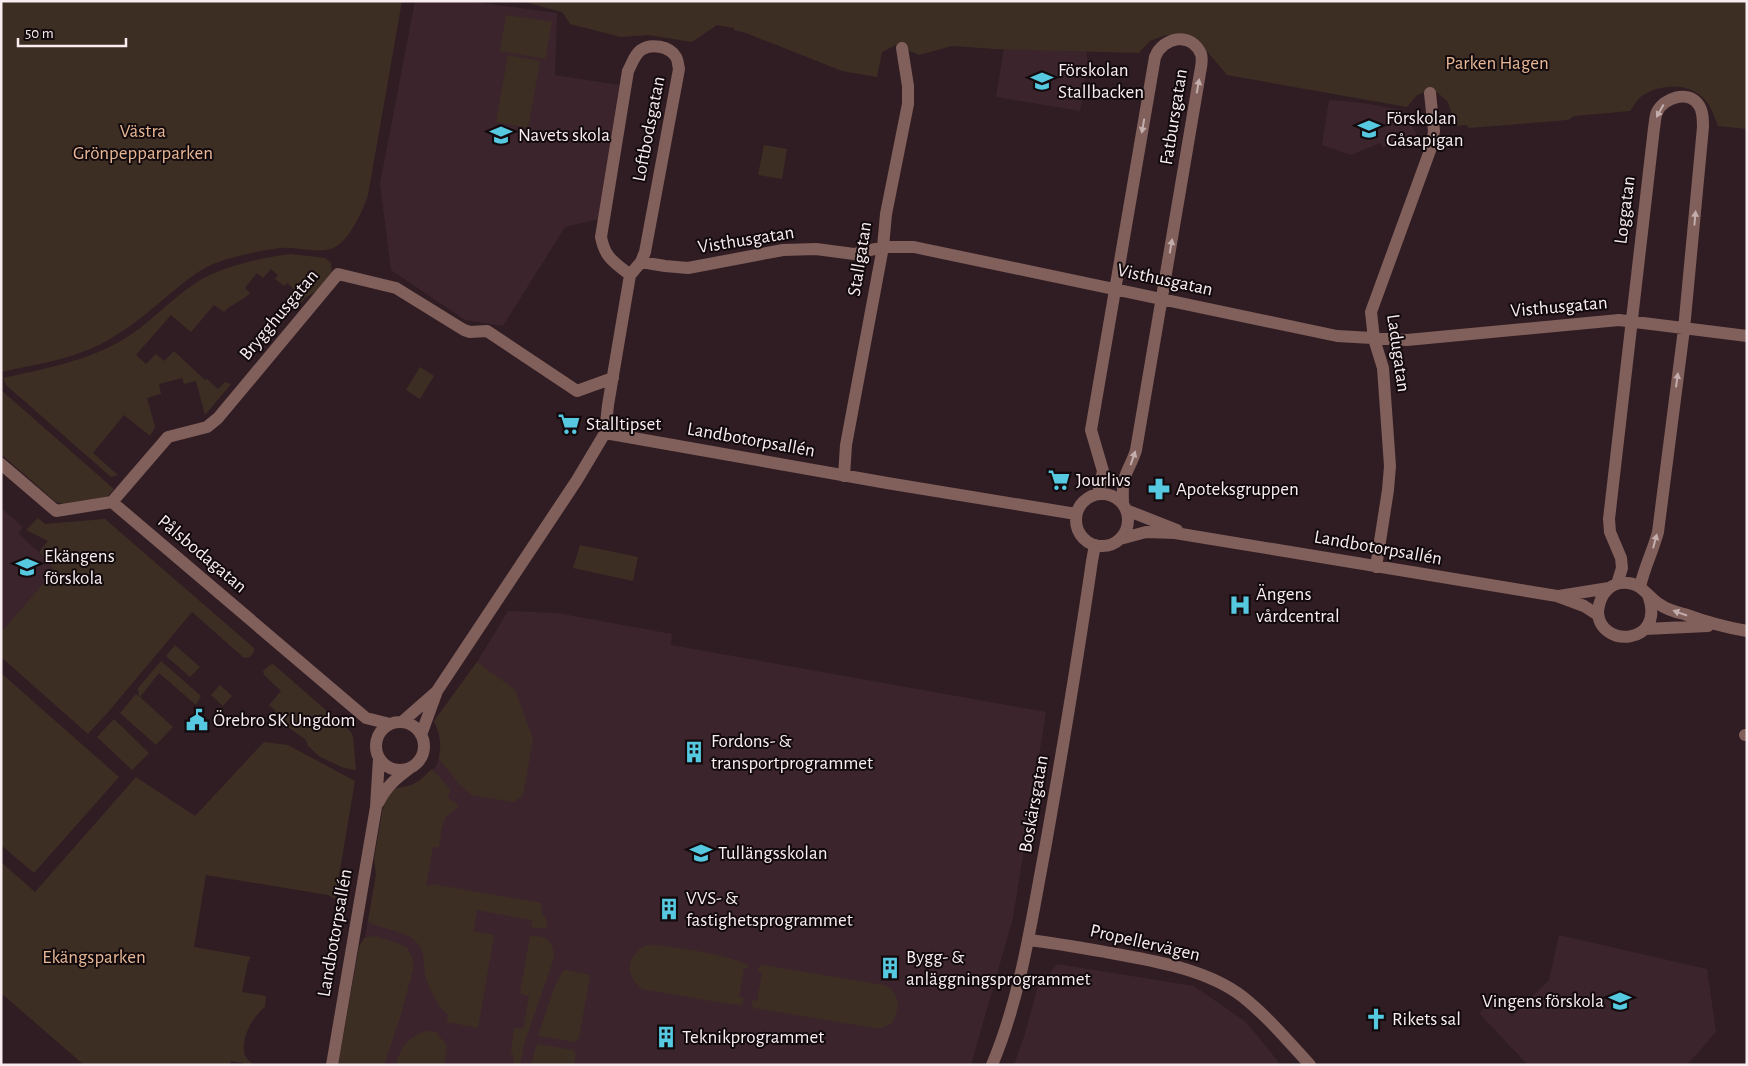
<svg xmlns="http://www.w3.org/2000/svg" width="1748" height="1066" font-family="'Alegreya Sans',sans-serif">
	<rect width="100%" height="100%" fill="#2f1d23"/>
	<path fill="#3c242c" d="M415 1H466L557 13 555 75 619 85 599 219 565 227 503 326 465 320 391 270 380 184Z
		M1004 47 1086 50 1088 64 1080 111 996 97Z
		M1329 100 1364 103 1400 110 1403 117 1409 119 1419 140 1388 148 1387 146 1382 148 1380 143 1351 155 1322 145Z
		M1 508 23 527 18 533 39 552 55 570 1 632Z
		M508 611 557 613 672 634 671 645 1046 712 1013 918 971 1065H343L391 787 401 788 411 787 428 775 437 765 441 744 440 734 434 721 477 662Z
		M1559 935 1707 969 1716 1032 1687 1065H1528L1479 1013 1495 998 1512 1016 1549 980Z
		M1057 964 1194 986 1246 1022 1281 1065H1014L1025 1034 1037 989Z"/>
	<path fill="#3d2e24" d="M1 1H402L368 195C363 210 351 237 337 246 321 256 298 246 281 248 261 250 229 257 211 265 198 271 187 280 176 289 156 305 136 324 113 337 80 358 39 364 1 372Z
		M521 1H1747V129L1718 126C1714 115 1710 103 1701 96 1684 82 1659 85 1642 96 1637 99 1634 106 1630 111L1574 116 1568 120 1469 128 1466 125 1455 126 1448 102 1438 93 1428 91 1417 95 1407 107 1227 75 1205 49 1183 36 1166 35 1150 41 1139 53 995 49 952 46 919 55 896 45 882 52 877 77 842 71 746 33 734 30V28L717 25 692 42 648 35 621 37 570 24 562 12Z
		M506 15 552 22 545 59 500 51Z
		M508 55 540 61 528 128 496 122Z
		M764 145 787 149 782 179 758 175Z
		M291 254 325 258 331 263 332 275 324 287 305 298 299 306 286 298 294 289 287 283 284 286 275 279 278 275 271 269 263 278 257 273 245 288 250 293C242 302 232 303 224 312L214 305 191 332 171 315 136 355 146 364 156 354 164 361 174 351 205 380 207 379 218 389 225 382 231 384 205 415 196 381 184 384 182 378 159 384 161 394 147 398 155 427 150 436 124 415 93 453 118 475 111 477 6 385 3 378C43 369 83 362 119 342 148 326 169 300 197 282 220 267 264 257 291 254Z
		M420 367 434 376 420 399 406 390Z
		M1 390 114 489 107 497 64 504 56 502 1 454Z
		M38 518 45 524 105 519 254 648V652L250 657 244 658 192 612 109 711 88 734 1 657V632L55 570 39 552 48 541 26 530Z
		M580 545 638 557 633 581 573 568Z
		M175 645 200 667 190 677 166 656Z
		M161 661 201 696 196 705 159 673 140 697 173 727 156 745 120 713 136 694 139 697 138 688Z
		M477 662 515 690 533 739 523 796 513 802 472 795 459 784 439 759C442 745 440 734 434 721Z
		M273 664 351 732 353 737 356 770 344 768 320 757 308 746 306 740 275 718V710L269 705 281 691 264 675 263 671 270 665Z
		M1 673 119 777 34 873 1 845Z
		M220 685 232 696 223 706 211 695Z
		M114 719 149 753 132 770 97 737Z
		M264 742 288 745 355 781 335 899 328 895 206 875 194 947 251 957 248 962 242 992 266 996 265 1007C252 1016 236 1046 248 1060 250 1062 252 1063 254 1065H244V1063L231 1061 230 1065H84L1 993V862L35 892 136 777 195 816Z
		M432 769 451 790 448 795 450 799 459 806C455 810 453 811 449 814 441 820 441 838 439 847H433L426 886 432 884 541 903 542 914C548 919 547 922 546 929L531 927 532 920 477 910 473 931 494 935 478 1028 447 1022 448 1015C438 1006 430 991 426 978 422 963 428 951 413 939 404 932 383 928 372 924L368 921 376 875 374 859 384 801 394 789 411 785 420 780Z
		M374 936 400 944 407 948 412 957 413 964V970L400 1017 384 1065H338L359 947 364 938Z
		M530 936C548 936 553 940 554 958L524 1044 520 1065H514L513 1054 511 1053 514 1028 523 1029 529 996 520 993Z
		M647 945C665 944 733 956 748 965V969L744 968 739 997 744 998 742 1005 728 1004 642 989C624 974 626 956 647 945Z
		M763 965 884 985C901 992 900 1009 892 1023L882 1028H874L753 1008 752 1002 753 1000 757 1001 762 973 758 972 759 966Z
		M566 970 590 975 579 1038 576 1042 538 1036 555 986 563 971Z
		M426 1031 436 1032 447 1046 444 1065H396C401 1046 408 1037 426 1031Z
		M537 1044 573 1050 576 1054 574 1065H531Z"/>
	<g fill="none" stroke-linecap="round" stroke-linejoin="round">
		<path stroke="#815f5b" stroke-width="12" d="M641 262 665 266 688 268 783 250 816 249 854 254 883 247H914L1337 336 1407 340 1619 320 1747 336
			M605 433 608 405 630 275 641 262 645 252 679 69C678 65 678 60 676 57 670 46 650 43 641 50 634 55 632 64 628 71L601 237C605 258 614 262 630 275
			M1 464 56 511 112 502 366 718 390 724
			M844 476 846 445 883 247 886 214 908 104V86L902 48
			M1098 494 1103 471 1091 430 1155 57C1163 37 1191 31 1201 54 1203 60 1201 67 1200 73L1136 450C1133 461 1127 469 1124 480 1122 488 1123 496 1123 504
			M1076 520a26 26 0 1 1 52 0a26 26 0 1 1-52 0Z
			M112 502 168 437 207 427 218 418 338 274 396 288 464 330 470 332 487 331 577 391 613 378
			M1126 510 1177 530
			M1120 539 1146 532 1175 533 1557 596 1584 606 1598 615
			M1376 567 1388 490 1390 466 1383 368 1374 339 1371 312 1432 145 1434 131 1430 93
			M1617 584 1622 568 1621 558 1610 532 1609 519 1654 128C1655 123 1655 116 1657 112 1664 98 1687 90 1698 104 1703 110 1703 120 1703 127L1684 329 1658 532C1653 551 1644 568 1640 587
			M1648 595C1667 646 1598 649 1598 611 1599 603 1601 596 1607 590 1612 585 1620 582 1628 583 1642 584 1648 597 1659 604 1666 609 1675 612 1684 614 1706 622 1723 627 1747 631
			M1559 596 1609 588
			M1645 629 1708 626
			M402 722 435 693
			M376 746a24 24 0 1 1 48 0a24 24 0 1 1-48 0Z
			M421 735 437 691 577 480 605 433 887 483 1076 514
			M1745 735H1747
			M378 803C387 786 394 780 410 768
			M1028 940C1056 943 1083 948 1111 953 1154 961 1207 969 1243 997 1268 1017 1289 1042 1310 1065
			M332 1065 376 807 379 758
			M992 1065C1021 996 1031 922 1045 849 1062 753 1078 657 1092 561L1095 545"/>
	</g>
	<defs><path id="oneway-solid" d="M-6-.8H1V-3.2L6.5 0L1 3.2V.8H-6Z" transform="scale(1.25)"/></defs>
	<g fill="#c3adad">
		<use href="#oneway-solid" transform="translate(1198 86) rotate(-80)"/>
		<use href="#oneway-solid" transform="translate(1660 111) rotate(119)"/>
		<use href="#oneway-solid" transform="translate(1143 126) rotate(100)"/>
		<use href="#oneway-solid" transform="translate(1695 218) rotate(-85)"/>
		<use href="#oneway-solid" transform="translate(1171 246) rotate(-80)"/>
		<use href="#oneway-solid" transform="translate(1677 380) rotate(-82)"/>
		<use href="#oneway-solid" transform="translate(1133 458) rotate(-71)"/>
		<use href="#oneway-solid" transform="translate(1655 541) rotate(-75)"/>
		<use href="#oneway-solid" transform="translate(1680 613) rotate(-161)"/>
	</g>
	<defs>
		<g id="school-bare" transform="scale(1.725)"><path d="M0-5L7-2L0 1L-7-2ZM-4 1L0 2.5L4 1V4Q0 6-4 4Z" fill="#56c9e1" stroke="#120a0c" stroke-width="2.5" paint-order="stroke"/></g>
		<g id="supermarket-bare" transform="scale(1.725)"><path d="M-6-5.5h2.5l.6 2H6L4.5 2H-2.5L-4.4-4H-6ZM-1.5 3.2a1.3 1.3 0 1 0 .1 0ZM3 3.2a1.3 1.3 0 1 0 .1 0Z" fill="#56c9e1" stroke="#120a0c" stroke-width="2.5" paint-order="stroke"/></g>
		<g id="pharmacy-bare" transform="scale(1.725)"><path d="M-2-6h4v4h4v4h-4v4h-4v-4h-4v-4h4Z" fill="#56c9e1" stroke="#120a0c" stroke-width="2.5" paint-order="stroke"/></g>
		<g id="hospital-bare" transform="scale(1.725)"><path d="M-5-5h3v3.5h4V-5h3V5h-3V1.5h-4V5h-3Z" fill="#56c9e1" stroke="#120a0c" stroke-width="2.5" paint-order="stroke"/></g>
		<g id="civic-bare" transform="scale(1.725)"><path d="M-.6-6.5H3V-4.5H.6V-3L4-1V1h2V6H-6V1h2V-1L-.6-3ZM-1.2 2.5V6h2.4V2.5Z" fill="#56c9e1" stroke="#120a0c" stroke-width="2.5" paint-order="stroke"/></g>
		<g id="building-bare" transform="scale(1.725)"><path d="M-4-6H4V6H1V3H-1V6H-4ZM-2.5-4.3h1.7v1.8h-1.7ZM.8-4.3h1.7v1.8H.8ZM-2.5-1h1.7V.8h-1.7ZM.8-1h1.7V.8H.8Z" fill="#56c9e1" stroke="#120a0c" stroke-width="2.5" paint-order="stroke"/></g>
		<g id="church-bare" transform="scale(1.725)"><path d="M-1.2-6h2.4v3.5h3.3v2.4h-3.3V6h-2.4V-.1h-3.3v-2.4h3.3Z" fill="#56c9e1" stroke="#120a0c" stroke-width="2.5" paint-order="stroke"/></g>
	</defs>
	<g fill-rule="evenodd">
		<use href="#school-bare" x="1042" y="81"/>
		<use href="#school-bare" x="1369" y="129"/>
		<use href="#school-bare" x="501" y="135"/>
		<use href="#supermarket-bare" x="569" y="424"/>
		<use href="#supermarket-bare" x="1059" y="480"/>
		<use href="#pharmacy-bare" x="1159" y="489"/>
		<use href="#school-bare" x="27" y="567"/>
		<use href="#hospital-bare" x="1240" y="605"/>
		<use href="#civic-bare" x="197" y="720"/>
		<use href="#building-bare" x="694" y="752"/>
		<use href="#school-bare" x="701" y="853"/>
		<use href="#building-bare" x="669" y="909"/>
		<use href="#building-bare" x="890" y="968"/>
		<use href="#school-bare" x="1620" y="1001"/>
		<use href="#church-bare" x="1376" y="1019"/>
		<use href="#building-bare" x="666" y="1037"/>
	</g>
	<g text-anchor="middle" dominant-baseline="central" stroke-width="4" stroke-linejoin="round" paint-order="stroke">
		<g font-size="19" fill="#e7b796" stroke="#120a0c">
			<text x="1497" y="63">Parken Hagen</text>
			<text x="143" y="131">Västra<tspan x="143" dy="22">Grönpepparparken</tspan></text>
			<text x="94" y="957">Ekängsparken</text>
		</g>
		<g font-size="19" fill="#f9edf0" stroke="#120a0c" text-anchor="start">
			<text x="1058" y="70">Förskolan<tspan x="1058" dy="22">Stallbacken</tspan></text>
			<text x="1386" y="118">Förskolan<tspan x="1386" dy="22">Gåsapigan</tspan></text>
			<text x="518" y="135">Navets skola</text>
			<text x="586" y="424">Stalltipset</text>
			<text x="1076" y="480">Jourlivs</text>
			<text x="1176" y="489">Apoteksgruppen</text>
			<text x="44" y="556">Ekängens<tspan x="44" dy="22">förskola</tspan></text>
			<text x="1256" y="594">Ängens<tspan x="1256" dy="22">vårdcentral</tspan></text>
			<text x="213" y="720">Örebro SK Ungdom</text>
			<text x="711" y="741">Fordons- &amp;<tspan x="711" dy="22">transportprogrammet</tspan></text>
			<text x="718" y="853">Tullängsskolan</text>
			<text x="686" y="898">VVS- &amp;<tspan x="686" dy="22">fastighetsprogrammet</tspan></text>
			<text x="906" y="957">Bygg- &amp;<tspan x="906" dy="22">anläggningsprogrammet</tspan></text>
			<text x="1604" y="1001" text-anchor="end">Vingens förskola</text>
			<text x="1392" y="1019">Rikets sal</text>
			<text x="682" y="1037">Teknikprogrammet</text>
		</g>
		<g font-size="19" fill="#f9edf0" stroke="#120a0c">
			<text transform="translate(1174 117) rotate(-81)">Fatbursgatan</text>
			<text transform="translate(649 129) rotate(-79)">Loftbodsgatan</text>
			<text transform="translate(1625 210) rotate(-83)">Loggatan</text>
			<text transform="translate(746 240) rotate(-9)">Visthusgatan</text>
			<text transform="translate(860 259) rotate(-81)">Stallgatan</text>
			<text transform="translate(1165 280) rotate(12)">Visthusgatan</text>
			<text transform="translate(1559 307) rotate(-5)">Visthusgatan</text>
			<text transform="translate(279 315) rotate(-50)">Brygghusgatan</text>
			<text transform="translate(1398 353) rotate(82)">Ladugatan</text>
			<text transform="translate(751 440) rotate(10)">Landbotorpsallén</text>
			<text transform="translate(1378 548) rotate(10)">Landbotorpsallén</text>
			<text transform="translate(202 554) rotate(40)">Pålsbodagatan</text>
			<text transform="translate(1034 804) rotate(-80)">Boskärsgatan</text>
			<text transform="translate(335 933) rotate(-80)">Landbotorpsallén</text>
			<text transform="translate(1145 943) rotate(13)">Propellervägen</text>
		</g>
	</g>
	<rect width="1748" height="1066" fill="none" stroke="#f9edf0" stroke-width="5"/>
	<path d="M18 38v8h108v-8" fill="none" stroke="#f9edf0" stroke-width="2.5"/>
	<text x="25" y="38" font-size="15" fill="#f9edf0" stroke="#120a0c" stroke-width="4" paint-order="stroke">50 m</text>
</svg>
